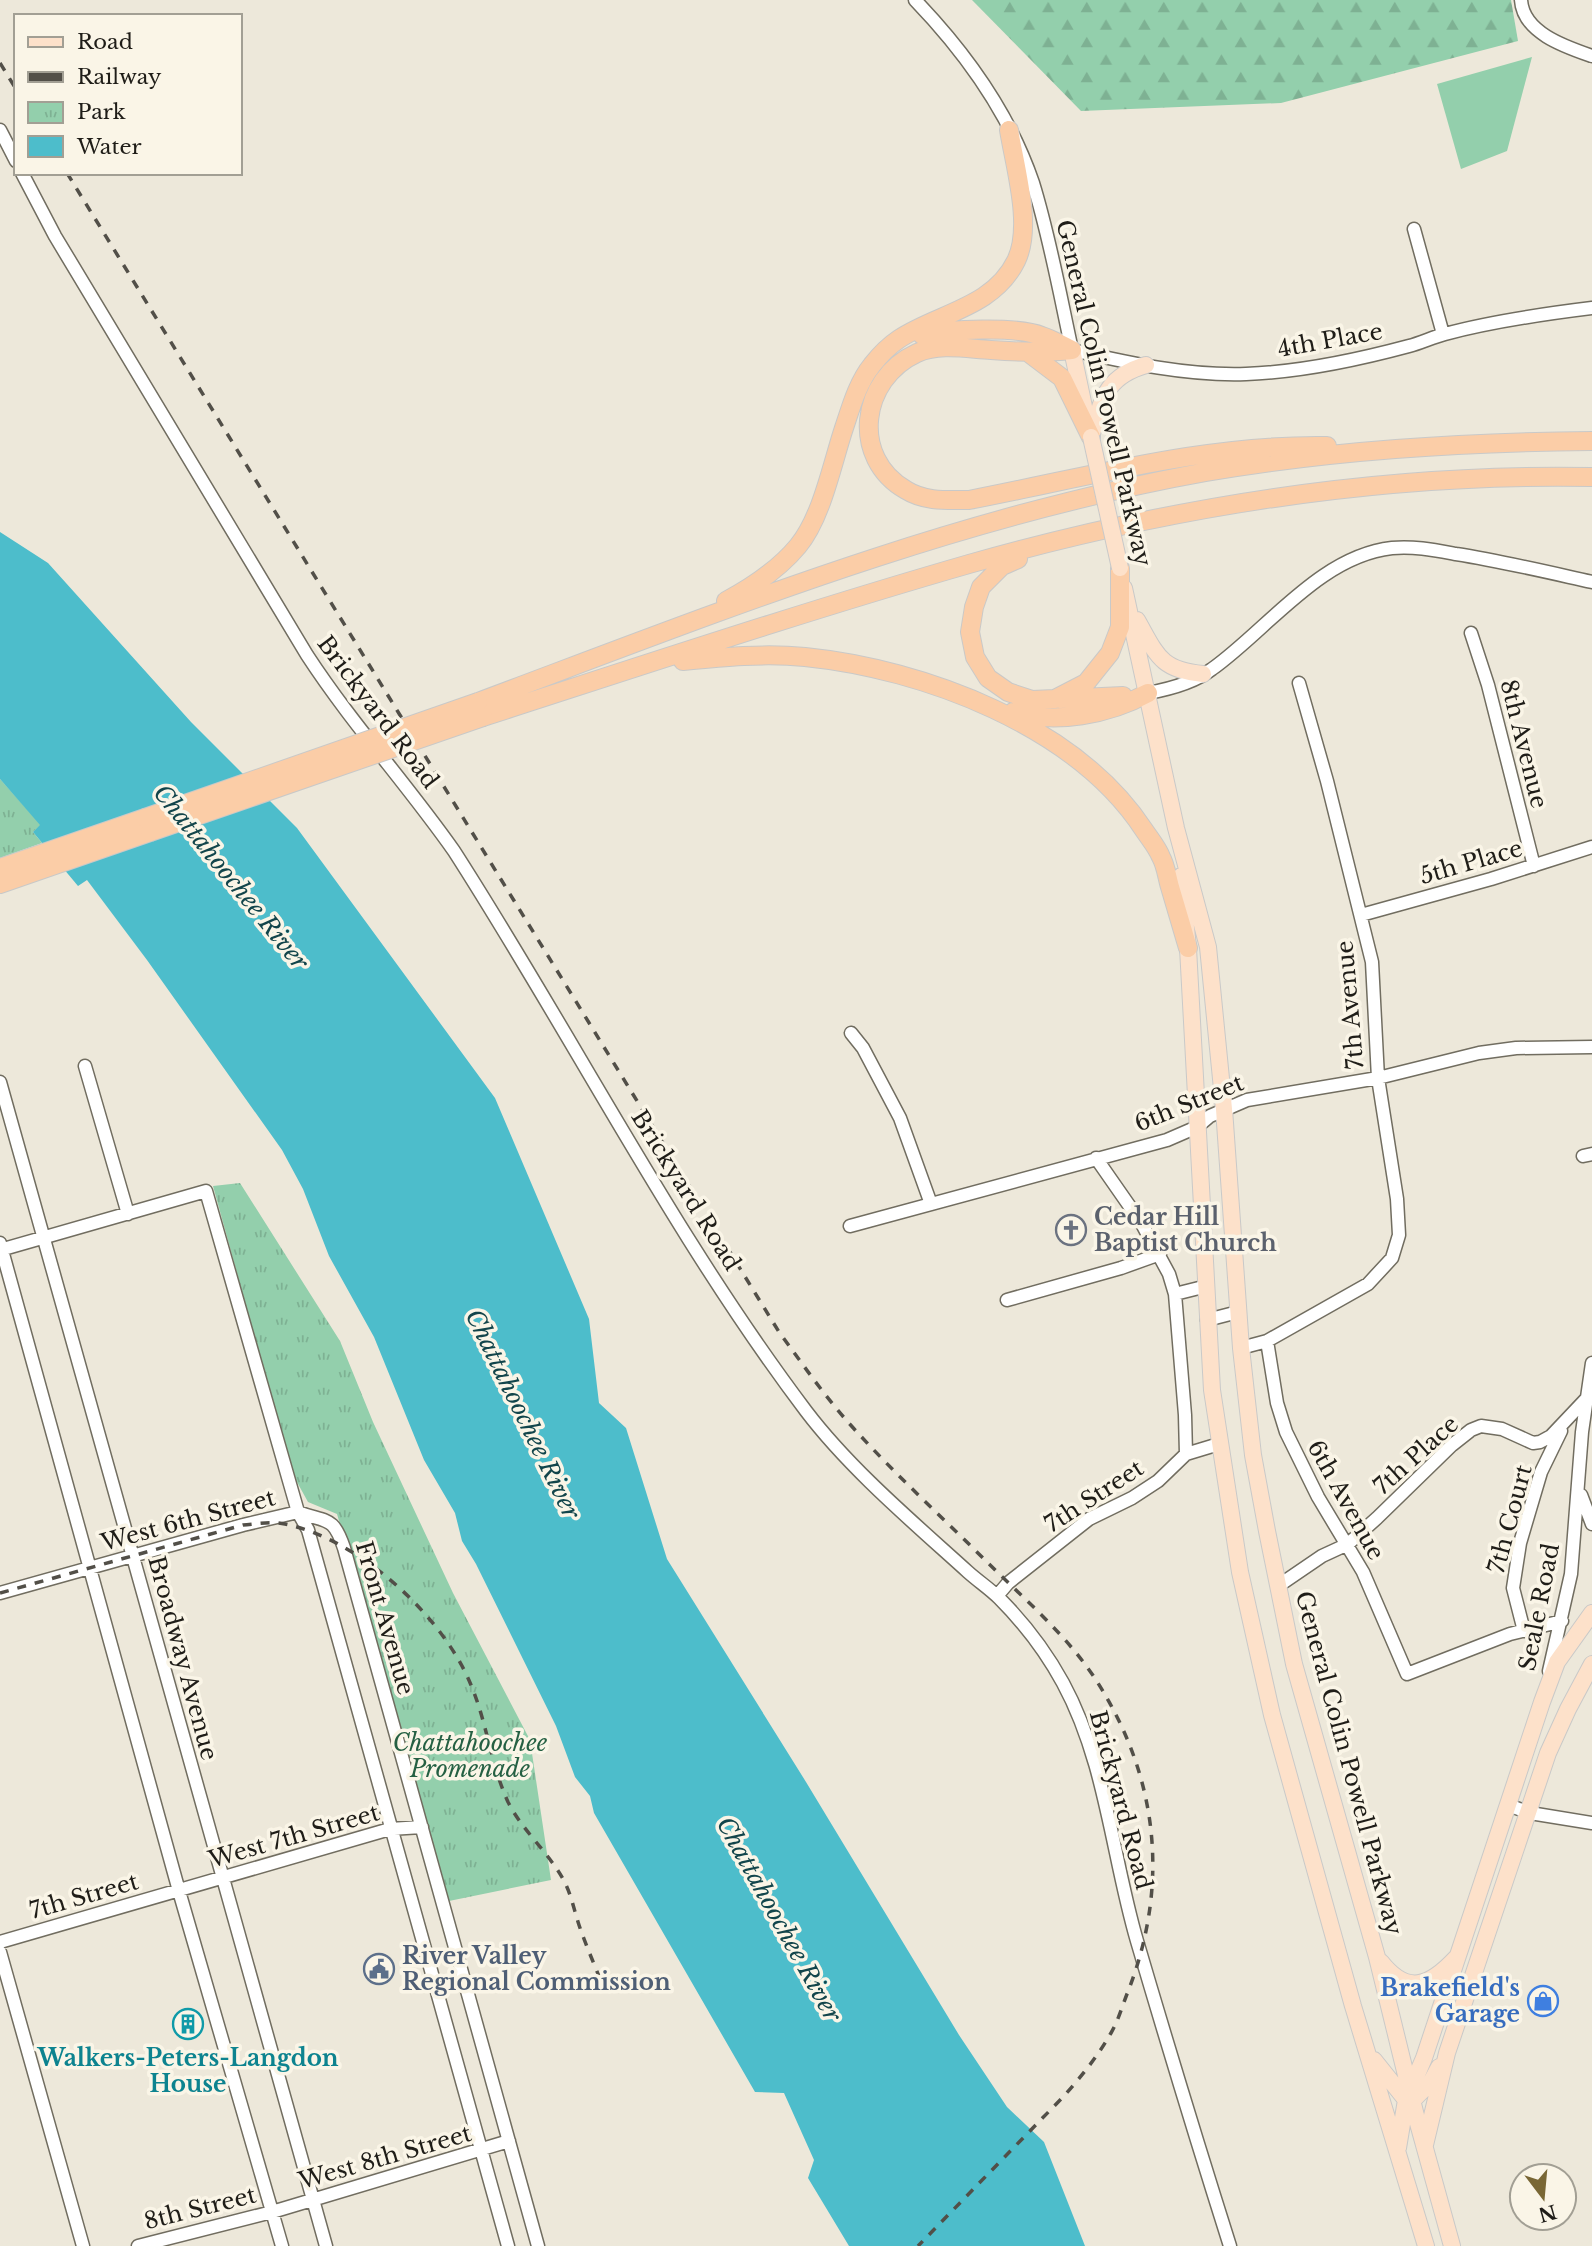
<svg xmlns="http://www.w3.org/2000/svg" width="1592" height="2246" font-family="'Libre Baskerville',serif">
	<defs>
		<pattern id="forest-firs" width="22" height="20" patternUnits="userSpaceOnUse" patternTransform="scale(1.75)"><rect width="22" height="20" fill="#93cfac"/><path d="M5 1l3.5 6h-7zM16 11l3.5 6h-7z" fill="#7eb193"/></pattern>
		<pattern id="park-tufts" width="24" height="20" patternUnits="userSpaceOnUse" patternTransform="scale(1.75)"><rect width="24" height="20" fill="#93cfac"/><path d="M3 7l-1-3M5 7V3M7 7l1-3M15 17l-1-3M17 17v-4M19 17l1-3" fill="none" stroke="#7eb193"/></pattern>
	</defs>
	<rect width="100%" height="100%" fill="#ede8da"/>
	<path fill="#93cfac" d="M1532 57 1507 151 1461 169 1437 84Z"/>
	<path fill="url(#forest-firs)" d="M972 0H1511L1518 41 1281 103 1081 111Z"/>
	<path fill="url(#park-tufts)" d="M0 779 41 825 33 832 42 843 0 858Z
		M240 1183 340 1341 373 1422 453 1593 530 1740 551 1880 449 1901 337 1514 308 1502 292 1473 213 1186Z"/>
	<path fill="#4dbdcb" d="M0 532 48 563 191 722 297 828 495 1098 589 1319 599 1403 626 1428 667 1559 806 1782 959 2035 1007 2107 1044 2142 1085 2246H849L808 2178 814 2160 784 2093 755 2092 594 1813 590 1796 575 1777 556 1726 476 1564 462 1541 455 1513 424 1460 374 1337 329 1256 303 1189 282 1150 147 960 87 880 78 886 33 832 40 825 0 779Z"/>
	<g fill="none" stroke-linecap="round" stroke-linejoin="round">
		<g stroke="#716d60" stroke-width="15">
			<path id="minor" d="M915 0C965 52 1010 115 1033 183 1050 238 1060 295 1072 350 1129 363 1187 376 1246 374 1301 372 1357 360 1409 346 1421 343 1433 337 1445 334 1493 321 1543 314 1592 308
				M1521 0C1523 33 1566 47 1592 56
				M0 130 16 161
				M22 173 55 236 307 655C352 724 407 784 454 851 573 1036 673 1235 806 1411 850 1469 914 1523 968 1572 978 1581 990 1589 999 1598 1024 1623 1046 1652 1063 1683 1106 1762 1112 1856 1137 1941 1167 2043 1198 2145 1230 2246
				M1414 229 1443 334
				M1471 633 1488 685 1534 866
				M1148 693C1170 689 1194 683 1212 669 1267 630 1320 556 1392 548 1414 546 1434 550 1456 554 1501 561 1547 572 1592 582
				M1361 915 1491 879 1592 847
				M851 1033 863 1048 900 1118 931 1204
				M85 1066 128 1214
				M0 1082 326 2246
				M1583 1156 1592 1154
				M1096 1158 1142 1224 1169 1274 1175 1294 1185 1415 1186 1454
				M850 1226 1167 1140 1197 1127 1210 1116 1247 1100 1378 1078 1479 1053 1516 1048 1592 1047
				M0 1243 179 1891 282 2246
				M0 1250 206 1191 298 1512 308 1530 508 2246
				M1175 1294 1207 1286
				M1007 1300 1121 1268 1160 1254
				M1207 1320 1238 1312
				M1267 1341 1277 1403 1286 1432 1318 1497 1363 1572 1407 1674 1510 1634 1562 1621
				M1241 1348 1267 1341 1368 1284 1392 1258 1399 1235 1397 1199 1378 1078 1372 962 1327 781 1299 683
				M1581 1495 1592 1524
				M298 1512C327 1523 333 1515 344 1548L538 2246
				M1278 1586 1322 1556 1348 1544 1377 1518 1452 1445 1471 1430 1481 1426 1502 1429 1533 1443 1540 1442 1551 1436 1586 1399
				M0 1593 243 1525 298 1512
				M997 1596 1008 1583 1089 1519 1132 1498 1158 1481 1186 1454 1219 1444
				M1524 1631 1513 1588 1520 1543 1541 1472 1561 1431
				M1549 1671 1571 1574 1582 1432 1592 1363
				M1508 1805 1530 1813 1592 1823
				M0 1942 390 1829 422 1827
				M0 1952 83 2246
				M138 2246 272 2212 509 2141"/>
		</g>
		<g stroke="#c9c9c8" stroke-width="18">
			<path id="major" d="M1072 350 1087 421
				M1091 437C1102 401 1104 377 1146 365
				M1124 588 1176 828 1208 947 1224 1109 1241 1348 1253 1455 1267 1531 1294 1664 1377 1957 1416 2116 1452 2246
				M1137 620C1157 655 1160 670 1203 674
				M1181 876 1188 948 1212 1390 1240 1572 1272 1715 1353 2006 1426 2246
				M1381 1962C1407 1995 1429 1987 1456 1958
				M1374 2060 1406 2100H1413L1431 2082 1439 2067
				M1425 2145 1447 2053 1548 1753 1568 1709 1592 1664
				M1398 2148 1406 2100 1424 2058 1542 1702 1557 1662 1592 1613"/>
		</g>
		<g stroke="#c9c9c8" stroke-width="20">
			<path id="highway" d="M922 335C949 329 1017 326 1042 336 1052 339 1062 345 1072 350
				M1072 350C1045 353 1019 352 991 350 968 349 940 343 917 353 860 379 850 458 906 490 925 502 948 500 969 500 1088 477 1206 444 1327 446
				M1029 353 1062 378 1091 437
				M1018 559 1002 566 981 587 974 607 970 632 975 657 988 678 1008 692 1032 700 1055 699 1086 683 1110 653 1120 627V568
				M726 601C752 587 779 569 798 546 822 517 832 464 844 428 851 407 858 382 872 365 879 356 890 345 899 339 938 313 993 308 1016 261 1033 227 1015 167 1009 130
				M683 661C723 657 764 653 805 657 924 669 1076 726 1144 830 1150 839 1157 847 1161 857 1166 866 1167 877 1170 887 1176 908 1182 928 1188 948
				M1060 699 1123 696
				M478 702C716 613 954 517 1206 472 1333 450 1463 442 1592 441
				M1013 712C1056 724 1108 715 1148 693
				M483 717C644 665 806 611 969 564 1170 507 1383 473 1592 477
				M0 868 145 818
				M0 884 150 832"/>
		</g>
		<use href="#minor" stroke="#fff" stroke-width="12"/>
		<use href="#major" stroke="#fde1ca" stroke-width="16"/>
		<use href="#highway" stroke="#fbcda7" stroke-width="18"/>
		<path stroke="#524f48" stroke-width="3.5" stroke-dasharray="9 9" stroke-linecap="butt" d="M0 63 16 89
			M67 173 779 1332C804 1366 828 1401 857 1432 897 1476 942 1517 985 1560 1023 1598 1066 1634 1096 1680 1159 1778 1170 1886 1127 1994 1122 2007 1118 2021 1111 2033 1098 2056 1081 2077 1063 2097L918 2246
			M0 1593 243 1525C257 1524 271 1521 285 1524 359 1539 443 1616 471 1685 487 1723 491 1765 508 1802 522 1830 548 1852 563 1879 571 1893 574 1910 579 1925 586 1946 596 1968 604 1989"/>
		<g stroke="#c9c9c8" stroke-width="18" stroke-linecap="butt">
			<path id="major-bridge" d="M1091 437 1120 568"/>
		</g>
		<g stroke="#c9c9c8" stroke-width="20" stroke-linecap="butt">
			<path id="highway-bridge" d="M145 818 478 702
				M150 832 483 717"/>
		</g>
		<use href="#major-bridge" stroke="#fde1ca" stroke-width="16"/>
		<use href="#highway-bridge" stroke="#fbcda7" stroke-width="18"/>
	</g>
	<defs>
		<g id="church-ring" transform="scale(1.575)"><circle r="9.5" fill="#faf5e7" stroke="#6b7280" stroke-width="1.5"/><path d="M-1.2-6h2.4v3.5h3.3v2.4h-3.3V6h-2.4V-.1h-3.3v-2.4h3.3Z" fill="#6b7280"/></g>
		<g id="civic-ring" transform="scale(1.575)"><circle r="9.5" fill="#faf5e7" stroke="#5c6f8a" stroke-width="1.5"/><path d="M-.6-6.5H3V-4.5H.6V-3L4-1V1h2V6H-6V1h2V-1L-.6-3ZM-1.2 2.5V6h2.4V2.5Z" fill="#5c6f8a"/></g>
		<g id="shop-ring" transform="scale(1.575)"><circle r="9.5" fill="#faf5e7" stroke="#3f7fe0" stroke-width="1.5"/><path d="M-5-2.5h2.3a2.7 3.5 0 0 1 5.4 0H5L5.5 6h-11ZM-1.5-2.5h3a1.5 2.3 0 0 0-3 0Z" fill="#3f7fe0"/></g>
		<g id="building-ring" transform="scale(1.575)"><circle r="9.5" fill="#faf5e7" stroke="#0f9aa8" stroke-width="1.5"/><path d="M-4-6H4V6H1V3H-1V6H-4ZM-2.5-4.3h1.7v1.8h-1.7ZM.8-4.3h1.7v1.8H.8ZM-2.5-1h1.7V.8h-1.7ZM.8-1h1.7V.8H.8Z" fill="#0f9aa8"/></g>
	</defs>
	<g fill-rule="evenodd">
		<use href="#church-ring" x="1071" y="1230"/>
		<use href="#civic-ring" x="379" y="1969"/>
		<use href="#shop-ring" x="1543" y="2001"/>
		<use href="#building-ring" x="188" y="2024"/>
	</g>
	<g text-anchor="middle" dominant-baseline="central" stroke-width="7" stroke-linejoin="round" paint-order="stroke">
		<g font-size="23" fill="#1f1d18" stroke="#faf5e7">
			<text transform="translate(1330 340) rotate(-10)">4th Place</text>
			<text transform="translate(1104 393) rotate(77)">General Colin Powell Parkway</text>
			<text transform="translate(378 712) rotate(53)">Brickyard Road</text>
			<text transform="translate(1524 744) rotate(76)">8th Avenue</text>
			<text transform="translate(1471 862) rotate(-16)">5th Place</text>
			<text transform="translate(1350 1005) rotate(-95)">7th Avenue</text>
			<text transform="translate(1189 1103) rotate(-22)">6th Street</text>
			<text transform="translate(686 1190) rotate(58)">Brickyard Road</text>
			<text transform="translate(1416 1455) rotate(-42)">7th Place</text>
			<text transform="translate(1094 1496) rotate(-33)">7th Street</text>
			<text transform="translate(1346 1500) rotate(61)">6th Avenue</text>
			<text transform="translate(1510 1519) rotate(-75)">7th Court</text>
			<text transform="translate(188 1520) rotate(-15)">West 6th Street</text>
			<text transform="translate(1539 1607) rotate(-79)">Seale Road</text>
			<text transform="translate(385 1618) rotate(74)">Front Avenue</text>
			<text transform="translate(183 1658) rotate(75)">Broadway Avenue</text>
			<text transform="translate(1349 1763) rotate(75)">General Colin Powell Parkway</text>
			<text transform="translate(1121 1800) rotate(75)">Brickyard Road</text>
			<text transform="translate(294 1836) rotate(-16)">West 7th Street</text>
			<text transform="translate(84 1896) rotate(-16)">7th Street</text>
			<text transform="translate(385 2157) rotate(-16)">West 8th Street</text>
			<text transform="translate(200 2208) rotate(-14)">8th Street</text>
		</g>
		<g font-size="23" font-weight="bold" fill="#5b616d" stroke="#faf5e7" text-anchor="start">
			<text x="1094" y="1217">Cedar Hill<tspan x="1094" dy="26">Baptist Church</tspan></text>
		</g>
		<g font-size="23" font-style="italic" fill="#256043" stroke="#faf5e7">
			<text x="470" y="1743">Chattahoochee<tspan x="470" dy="26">Promenade</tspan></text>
		</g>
		<g font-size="23" font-weight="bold" fill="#4e5e75" stroke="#faf5e7" text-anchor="start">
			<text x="402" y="1956">River Valley<tspan x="402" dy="26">Regional Commission</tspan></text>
		</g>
		<g font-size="23" font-weight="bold" fill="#366cbe" stroke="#faf5e7" text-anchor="end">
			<text x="1520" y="1988">Brakefield's<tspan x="1520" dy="26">Garage</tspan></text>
		</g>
		<g font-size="23" font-weight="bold" fill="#0d838f" stroke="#faf5e7">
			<text x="188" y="2058">Walkers-Peters-Langdon<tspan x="188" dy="26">House</tspan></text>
		</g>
		<g font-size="24" font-style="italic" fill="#12454b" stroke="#faf5e7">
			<text transform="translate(231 877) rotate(51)">Chattahoochee River</text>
			<text transform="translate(523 1414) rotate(64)">Chattahoochee River</text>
			<text transform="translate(779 1919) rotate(61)">Chattahoochee River</text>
		</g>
	</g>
	<rect x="14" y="14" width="228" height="161" fill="#faf5e7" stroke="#a29f94" stroke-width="2"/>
	<rect x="28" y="37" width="35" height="10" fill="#fde1ca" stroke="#a29f94" stroke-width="2"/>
	<text x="77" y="49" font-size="21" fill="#1f1d18">Road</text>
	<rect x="28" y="72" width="35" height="10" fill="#524f48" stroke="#a29f94" stroke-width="2"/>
	<text x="77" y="84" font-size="21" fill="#1f1d18">Railway</text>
	<rect x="28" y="102" width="35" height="21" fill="url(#park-tufts)" stroke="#a29f94" stroke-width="2"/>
	<text x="77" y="119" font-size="21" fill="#1f1d18">Park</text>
	<rect x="28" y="136" width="35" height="21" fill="#4dbdcb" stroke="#a29f94" stroke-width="2"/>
	<text x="77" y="154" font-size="21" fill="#1f1d18">Water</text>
	<g transform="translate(1543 2197) rotate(164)"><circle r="33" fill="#faf5e7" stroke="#a29f94" stroke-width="2"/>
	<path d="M0-5L12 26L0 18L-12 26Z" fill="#796735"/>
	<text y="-10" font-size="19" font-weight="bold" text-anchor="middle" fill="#1f1d18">N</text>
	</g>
</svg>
